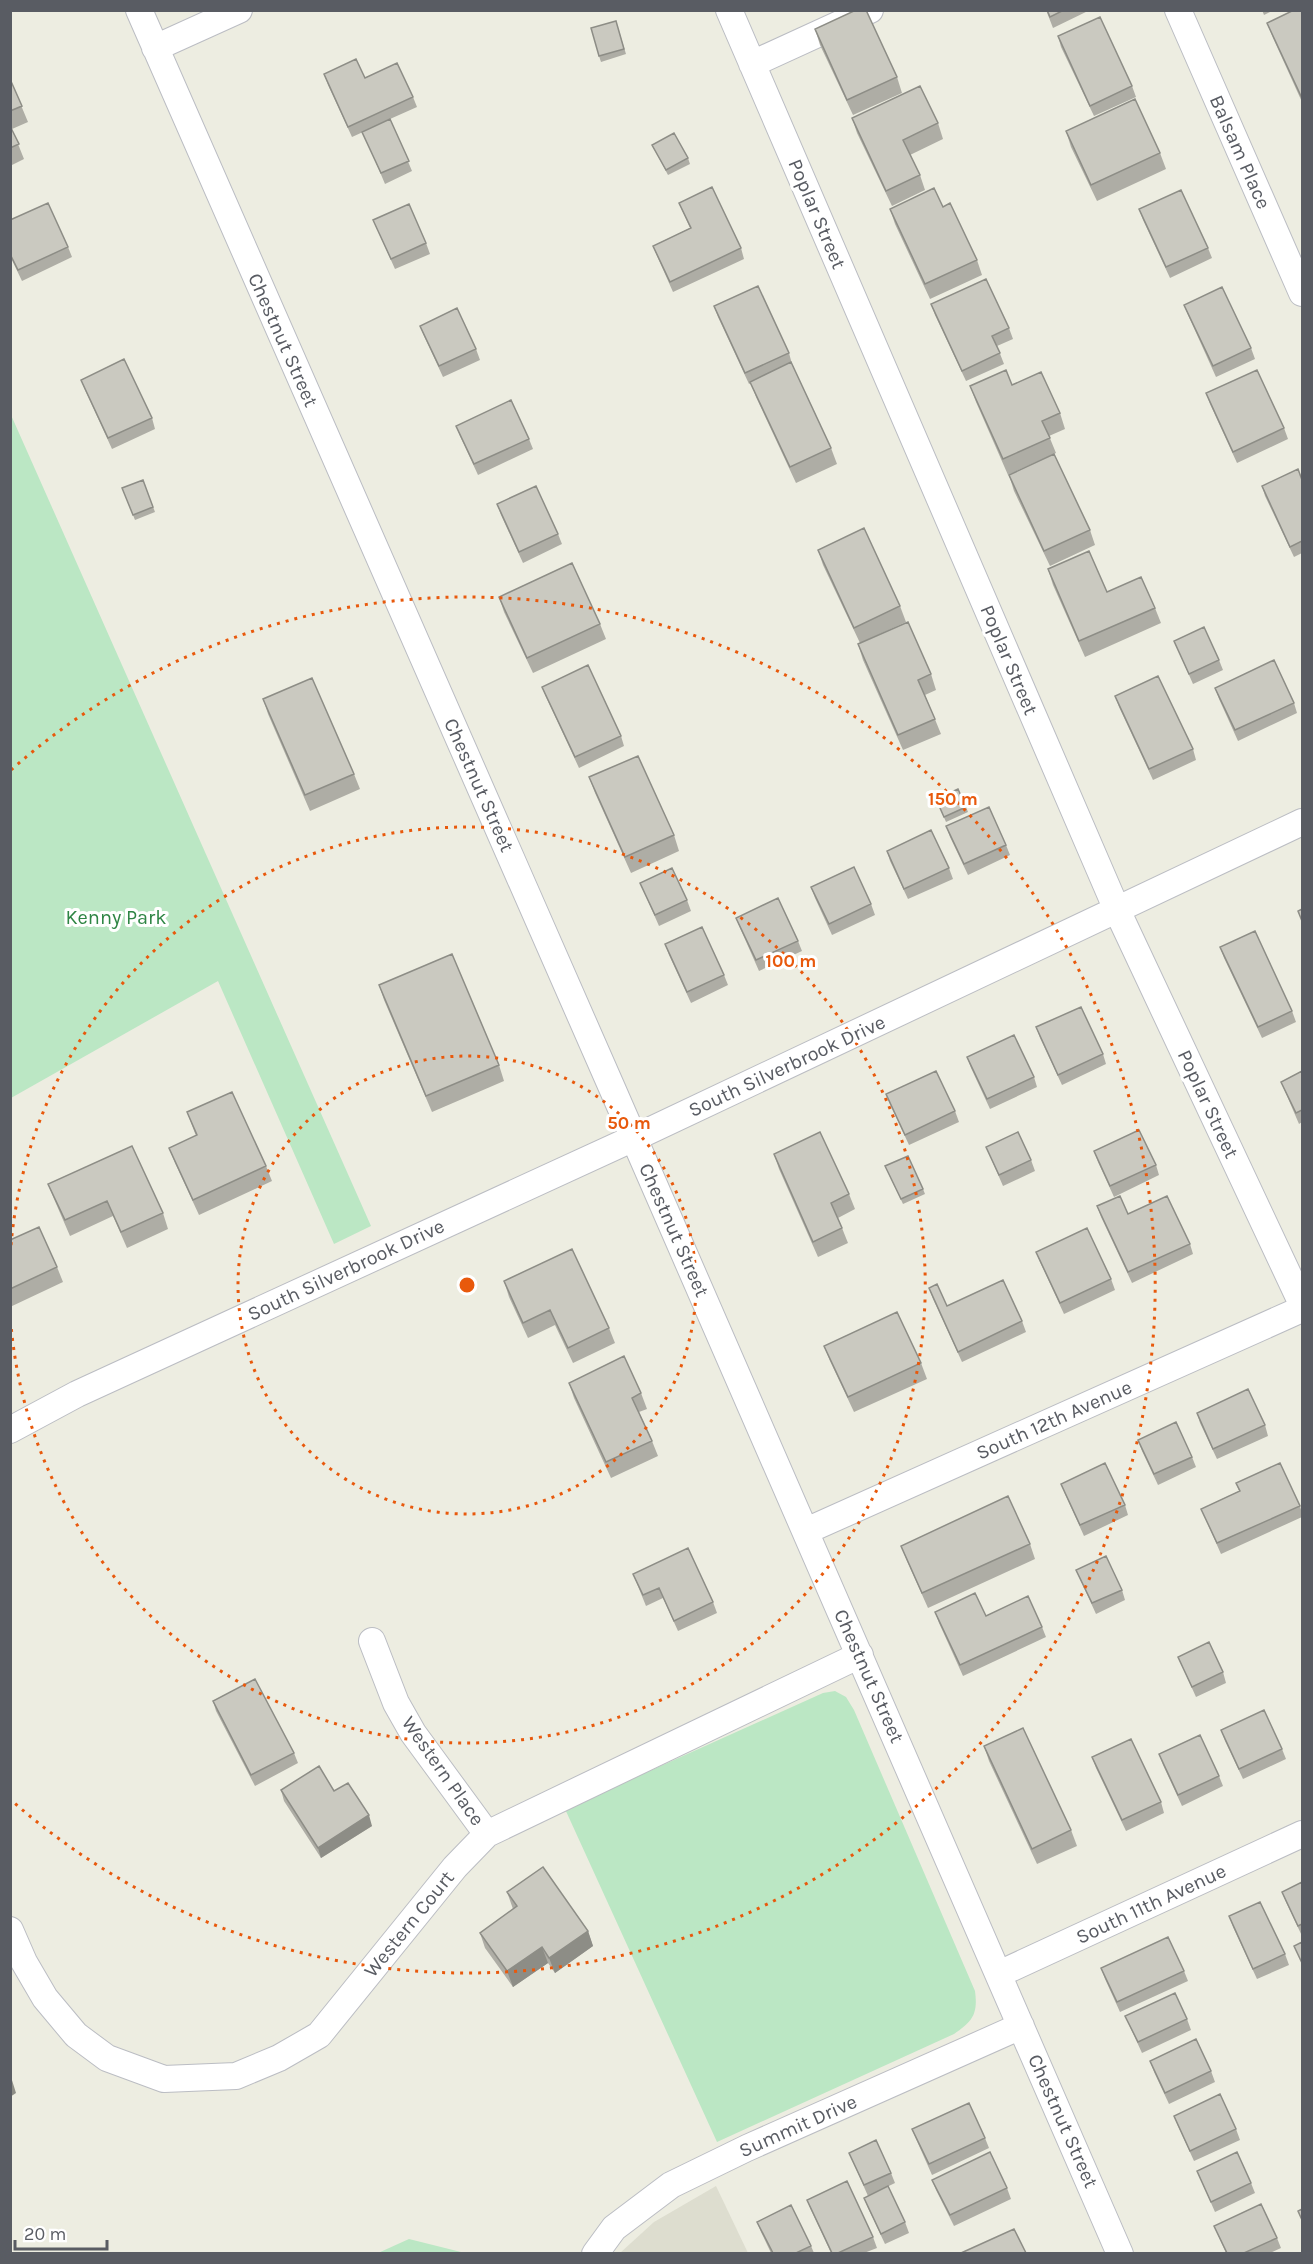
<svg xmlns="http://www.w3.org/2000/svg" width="1313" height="2264" font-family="Karla,sans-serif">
	<rect width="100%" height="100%" fill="#edede1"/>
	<path fill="#ddddcf" d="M716 2186 748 2253H620L654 2222Z"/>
	<path fill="#bbe7c4" d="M11 415 371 1226 334 1244 218 981 11 1098Z
		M835 1691 846 1697 854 1710 975 1991C978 2014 973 2021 954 2034L717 2142 565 1809 823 1693Z
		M409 2239 465 2253H378Z"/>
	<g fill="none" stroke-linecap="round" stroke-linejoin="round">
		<g stroke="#bbbdc3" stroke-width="28">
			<path id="minor" d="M139 10 612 1088 1120 2254
				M729 10 1117 910 1302 1304
				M1178 10 1302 293
				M155 48 239 10
				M752 64 870 10
				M10 1430 77 1394 634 1138 1302 822
				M806 1531 1302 1309
				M372 1641 396 1703 413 1733 487 1834
				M10 1930 24 1962 45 1998 76 2035 107 2058 164 2079 236 2076 279 2058 319 2035 455 1867 487 1834 860 1655
				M999 1974 1302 1834
				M595 2254 614 2228 671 2185 747 2148 1021 2026"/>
		</g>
		<use href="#minor" stroke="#fff" stroke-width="26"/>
	</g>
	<path fill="#aeada5" d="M1046 10H1090L1053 28Z
		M1262 10H1274L1264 15Z
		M1302 10V102L1273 38 1267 23Z
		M616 21 626 54 601 62 599 56Z
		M815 29 897 77 902 93 853 115 820 45Z
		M1058 36 1132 86 1136 97 1094 116 1061 47Z
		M324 74 365 78 413 97 417 107 390 119 412 171 385 184 363 132 352 137 328 85Z
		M10 79 28 122 12 129 24 159 10 166Z
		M852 118 938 123 943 139 910 155 920 175 925 190 892 206 857 133Z
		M1066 131 1160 153 1166 169 1097 201 1071 147Z
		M652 145 688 158 690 164 668 175Z
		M679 203 741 248 744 259 673 292 657 256 653 246 690 228Z
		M943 207 977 260 982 275 930 299 895 224 890 209Z
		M1139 209 1208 248 1212 258 1170 278 1143 220Z
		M10 220 68 247 72 257 22 281 10 256Z
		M373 220 426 243 430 254 395 269Z
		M931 304 1009 328 1013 339 997 346 1004 364 966 381 935 315Z
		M1184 305 1251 348 1255 359 1216 377 1188 315Z
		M714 306 789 353 792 364 831 448 837 464 796 483 756 397 751 383 749 384 718 317Z
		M420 326 476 349 480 360 443 377 424 336Z
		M81 380 152 418 155 429 112 449 85 390Z
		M1012 385 1060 413 1065 429 1049 436 1056 453 1008 475 976 402 970 386Z
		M1206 393 1284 428 1288 439 1237 463 1210 404Z
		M456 426 529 439 533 449 478 475 460 436Z
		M1009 475 1090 530 1095 545 1050 566 1014 491Z
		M143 480 155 512 135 520 122 488Z
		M1302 480V553L1294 557 1265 496 1262 486Z
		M497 504 558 534 562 544 523 563 501 515Z
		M818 550 900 606 906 622 860 643 823 565Z
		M1048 569 1107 592 1155 608 1161 623 1085 657 1053 585Z
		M499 597 600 624 606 639 533 673 504 612Z
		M1174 641 1219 660 1223 670 1193 684Z
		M858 644 931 674 936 690 925 695 941 734 903 750 863 660Z
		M542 687 621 736 624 746 579 768 546 697Z
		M1215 688 1294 703 1297 713 1238 741 1219 699Z
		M1115 696 1193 749 1196 760 1153 780 1119 707Z
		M263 699 354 774 360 789 310 811 268 714Z
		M589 777 674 835 679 851 631 873 595 793Z
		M936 799 966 807 968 812 946 822Z
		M946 826 1006 845 1010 855 968 875 950 837Z
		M887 851 949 868 953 879 908 899 890 861Z
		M640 883 687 900 691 911 659 926Z
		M811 887 871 904 875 915 832 935 815 898Z
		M736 918 798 941 802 951 759 971 740 928Z
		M665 944 724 975 728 985 691 1003 669 955Z
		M1220 947 1292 1011 1296 1022 1262 1038 1224 958Z
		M379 985 499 1065 504 1081 432 1112 384 1000Z
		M1036 1027 1103 1054 1106 1064 1062 1085 1040 1038Z
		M967 1057 1034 1077 1037 1087 990 1109 971 1068Z
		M1302 1071V1122L1299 1124 1281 1082Z
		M886 1094 955 1111 959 1122 909 1145 890 1104Z
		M187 1112 266 1166 272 1181 199 1215 175 1163 169 1148 196 1136Z
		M986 1147 1031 1160 1035 1171 1003 1186Z
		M1094 1151 1156 1165 1159 1175 1114 1197 1098 1162Z
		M774 1154 849 1194 855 1209 838 1218 848 1243 818 1257 779 1169Z
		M885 1166 923 1189 925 1194 903 1204Z
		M48 1184 163 1213 168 1229 127 1248 113 1216 70 1236 54 1199Z
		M1097 1206 1128 1214 1190 1244 1193 1254 1132 1283 1101 1217Z
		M10 1240 57 1267 63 1282 10 1307Z
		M1036 1252 1111 1279 1115 1290 1064 1314 1040 1262Z
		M504 1281 609 1328 615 1343 573 1363 555 1325 528 1338 509 1297Z
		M929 1288 947 1306 1022 1321 1026 1332 962 1362 933 1299Z
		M824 1346 921 1363 927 1379 854 1412 830 1361Z
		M569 1383 641 1393 647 1409 639 1412 652 1441 658 1456 611 1478 574 1398Z
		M1197 1413 1265 1425 1268 1436 1217 1459 1200 1423Z
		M1138 1440 1192 1457 1196 1467 1158 1485 1142 1451Z
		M1236 1483 1300 1506 1302 1513V1517L1221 1554 1201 1509 1239 1491Z
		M1061 1484 1125 1505 1128 1515 1084 1536 1065 1494Z
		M1030 1544 1035 1559 928 1608 907 1561 901 1546Z
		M1076 1570 1122 1590 1125 1600 1096 1614Z
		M633 1574 713 1602 717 1613 678 1631 663 1598 646 1606Z
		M935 1612 1042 1627 1046 1637 963 1676 939 1623Z
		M1178 1657 1223 1672 1226 1683 1196 1697Z
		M213 1701 294 1753 298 1763 255 1786 216 1711Z
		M1221 1730 1282 1749 1286 1759 1243 1779 1225 1741Z
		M984 1746 1071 1830 1077 1846 1037 1864 989 1761Z
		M1159 1754 1219 1776 1223 1786 1182 1806 1163 1765Z
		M1092 1757 1161 1802 1164 1813 1126 1831 1096 1768Z
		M281 1790 334 1791 372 1826 321 1858 284 1801Z
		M1302 1882V1936L1286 1902 1282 1892Z
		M507 1892 588 1931 593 1946 555 1973 548 1963 513 1987 485 1948 480 1933 513 1909Z
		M1229 1916 1285 1954 1289 1965 1257 1979 1233 1927Z
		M1101 1968 1184 1971 1188 1981 1120 2012 1105 1979Z
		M1125 2016 1187 2019 1191 2030 1142 2053Z
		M1150 2061 1211 2071 1215 2082 1169 2104 1154 2072Z
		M1174 2116 1236 2129 1240 2140 1194 2161 1178 2126Z
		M912 2129 985 2138 989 2148 932 2175 916 2139Z
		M849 2153 891 2173 895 2183 868 2196Z
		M1197 2171 1251 2183 1255 2193 1215 2212Z
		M932 2180 1007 2188 1011 2199 954 2226 936 2190Z
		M864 2198 905 2222 909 2233 885 2244 868 2208Z
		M807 2200 873 2237 877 2248 864 2253H831L811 2210Z
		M757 2222 811 2246 814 2253H771L761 2232Z
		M1214 2226 1277 2238 1281 2248 1270 2253H1226Z"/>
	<path fill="#8d8d86" d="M369 1815 372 1826 321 1858 318 1848Z
		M588 1931 593 1946 555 1973 549 1958Z
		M542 1947 548 1963 513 1987 507 1971Z
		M11 2077 16 2093 10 2097V2078Z"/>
	<path fill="#cac9c0" stroke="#8d8d86" stroke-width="1.5" d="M856 10H866L897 77 847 100 815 29Z
		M1047 10H1064L1050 17Z
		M1294 10H1302V95L1301 96 1267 23Z
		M1100 17 1132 86 1090 106 1058 36Z
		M616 21 624 49 599 56 591 28Z
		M356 59 365 78 397 63 413 97 348 127 324 74Z
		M10 79 22 106 10 111Z
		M920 86 938 123 903 140 920 175 886 191 852 118Z
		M1135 99 1160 153 1091 185 1066 131Z
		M390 119 409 161 381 173 362 132Z
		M10 126 19 144 10 148Z
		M674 133 688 158 666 170 652 145Z
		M712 187 741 248 670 282 653 246 691 228 679 203Z
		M934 188 943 207 950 203 977 260 925 284 890 209Z
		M1181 190 1208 248 1166 267 1139 209Z
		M48 203 68 247 18 270 10 254V220Z
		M409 204 426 243 391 259 373 220Z
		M986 279 1009 328 992 336 1000 353 962 371 931 304Z
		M758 286 789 353 745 373 714 306Z
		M1222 287 1251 348 1213 366 1184 305Z
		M457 308 476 349 439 366 420 326Z
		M124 359 152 418 108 438 81 380Z
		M791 362 831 448 790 467 750 382Z
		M1006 370 1012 385 1041 372 1060 413 1042 421 1050 438 1003 459 970 386Z
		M1257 370 1284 428 1233 452 1206 393Z
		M511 400 529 439 474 464 456 426Z
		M1054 454 1090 530 1044 551 1009 475Z
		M1298 469 1302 480V541L1290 547 1262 486Z
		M143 480 153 507 133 515 122 488Z
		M536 486 558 534 519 552 497 504Z
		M864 528 900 606 854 628 818 550Z
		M1089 551 1107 592 1141 577 1155 608 1079 641 1048 569Z
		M572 563 600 624 527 658 499 597Z
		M908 622 931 674 918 680 935 719 898 735 858 644Z
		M1204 627 1219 660 1189 674 1174 641Z
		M1274 660 1294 703 1235 730 1215 688Z
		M588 665 621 736 575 757 542 687Z
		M1158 676 1193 749 1149 769 1115 696Z
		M312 678 354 774 305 795 263 699Z
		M638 756 674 835 625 857 589 777Z
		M958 789 966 807 944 817 936 799Z
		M989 807 1006 845 964 864 946 826Z
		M931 830 949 868 904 889 887 851Z
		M854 867 871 904 829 924 811 887Z
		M672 868 687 900 655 915 640 883Z
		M778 898 798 941 756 960 736 918Z
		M1302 909V921L1298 911Z
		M702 927 724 975 687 992 665 944Z
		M1255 931 1292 1011 1258 1027 1220 947Z
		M452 954 499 1065 426 1096 379 985Z
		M1081 1007 1103 1054 1058 1075 1036 1027Z
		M1014 1035 1034 1077 987 1099 967 1057Z
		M936 1071 955 1111 905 1135 886 1094Z
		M1302 1071V1110L1296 1113 1281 1082Z
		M232 1092 266 1166 193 1200 169 1148 197 1135 187 1112Z
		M1139 1130 1156 1165 1110 1186 1094 1151Z
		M820 1132 849 1194 831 1203 842 1228 813 1242 774 1154Z
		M1018 1132 1031 1160 999 1175 986 1147Z
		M132 1146 163 1213 121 1232 107 1201 65 1220 48 1184Z
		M908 1156 923 1189 901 1199 885 1166Z
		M1120 1196 1128 1214 1167 1196 1190 1244 1128 1272 1097 1206Z
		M39 1227 57 1267 10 1289V1240Z
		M1087 1228 1111 1279 1060 1303 1036 1252Z
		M572 1249 609 1328 568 1348 550 1310 523 1323 504 1281Z
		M1003 1280 1022 1321 958 1352 929 1288 937 1284 947 1306Z
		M897 1312 921 1363 848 1397 824 1346Z
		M624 1356 641 1393 632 1398 652 1441 606 1462 569 1383Z
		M1248 1389 1265 1425 1213 1449 1197 1413Z
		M1176 1422 1192 1457 1154 1474 1138 1440Z
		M1105 1463 1125 1505 1080 1525 1061 1484Z
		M1280 1463 1300 1506 1217 1543 1201 1509 1240 1491 1236 1483Z
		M1008 1496 1030 1544 922 1593 901 1546Z
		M688 1548 713 1602 674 1621 659 1588 643 1595 633 1574Z
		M1106 1556 1122 1590 1092 1603 1076 1570Z
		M975 1593 986 1616 1028 1596 1042 1627 960 1665 935 1612Z
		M1209 1642 1223 1672 1192 1687 1178 1657Z
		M255 1679 294 1753 251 1775 213 1701Z
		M1264 1710 1282 1749 1239 1769 1221 1730Z
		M1023 1728 1071 1830 1032 1849 984 1746Z
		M1200 1735 1219 1776 1178 1795 1159 1754Z
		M1131 1739 1161 1802 1122 1820 1092 1757Z
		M319 1766 334 1791 348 1783 369 1815 318 1848 281 1790Z
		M543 1867 588 1931 549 1958 542 1947 507 1971 480 1933 517 1906 507 1892Z
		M1302 1882V1924L1298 1926 1282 1892Z
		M1260 1902 1285 1954 1253 1969 1229 1916Z
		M1168 1937 1184 1971 1117 2002 1101 1968Z
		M1302 1942V1963L1294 1946Z
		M1175 1993 1187 2019 1138 2042 1125 2016Z
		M1196 2039 1211 2071 1165 2093 1150 2061Z
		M1220 2094 1236 2129 1190 2151 1174 2116Z
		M969 2103 985 2138 929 2164 912 2129Z
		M876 2140 891 2173 864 2185 849 2153Z
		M990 2152 1007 2188 950 2215 932 2180Z
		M1237 2152 1251 2183 1211 2202 1197 2171Z
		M847 2181 873 2237 838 2253H832L807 2200Z
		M888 2186 905 2222 881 2234 864 2198Z
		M1261 2204 1277 2238 1244 2253H1227L1214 2226Z
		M791 2205 811 2246 796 2253H773L757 2222Z
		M1302 2209V2220L1298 2211Z
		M1014 2229 1026 2253H961Z"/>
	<g fill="none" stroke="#e8590c" stroke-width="3" stroke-dasharray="3 6">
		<circle cx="467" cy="1285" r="229"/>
		<path d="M11 1245A458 458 0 1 1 11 1325"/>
		<path d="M11 770A688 688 0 1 1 11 1800"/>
	</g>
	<g text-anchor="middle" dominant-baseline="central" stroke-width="6" stroke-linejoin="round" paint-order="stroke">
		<g font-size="20" fill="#595c63" stroke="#fff">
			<text transform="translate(1240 152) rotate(66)">Balsam Place</text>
			<text transform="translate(817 214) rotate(67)">Poplar Street</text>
			<text transform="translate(283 340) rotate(66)">Chestnut Street</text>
			<text transform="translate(1009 660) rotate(67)">Poplar Street</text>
			<text transform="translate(479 785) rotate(66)">Chestnut Street</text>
			<text transform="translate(787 1066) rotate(-25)">South Silverbrook Drive</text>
			<text transform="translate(1208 1104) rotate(65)">Poplar Street</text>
			<text transform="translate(674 1230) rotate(66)">Chestnut Street</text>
			<text transform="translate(346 1270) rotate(-25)">South Silverbrook Drive</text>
			<text transform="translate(1054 1420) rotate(-24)">South 12th Avenue</text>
			<text transform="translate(869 1676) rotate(66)">Chestnut Street</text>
			<text transform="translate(443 1771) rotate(55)">Western Place</text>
			<text transform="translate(1151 1904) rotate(-25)">South 11th Avenue</text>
			<text transform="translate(409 1924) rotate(-51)">Western Court</text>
			<text transform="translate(1063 2121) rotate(66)">Chestnut Street</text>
			<text transform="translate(798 2126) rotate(-24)">Summit Drive</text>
		</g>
		<g font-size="20" fill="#2e8544" stroke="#fff">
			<text x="116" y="917">Kenny Park</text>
		</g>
	</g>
	<circle cx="467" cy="1285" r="9" fill="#e8590c" stroke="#fff" stroke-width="3"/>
	<g font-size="18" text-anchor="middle" font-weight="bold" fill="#e8590c" stroke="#fff" stroke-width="6" stroke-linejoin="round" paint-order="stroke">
		<text x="953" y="805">150 m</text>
		<text x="791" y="967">100 m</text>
		<text x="629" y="1129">50 m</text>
	</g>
	<rect width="1313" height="2264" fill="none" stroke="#595c63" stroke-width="24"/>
	<path d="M15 2240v9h92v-9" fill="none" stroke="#595c63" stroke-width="3"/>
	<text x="24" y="2240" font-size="18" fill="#595c63" stroke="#ffffff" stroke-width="4.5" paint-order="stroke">20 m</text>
</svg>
